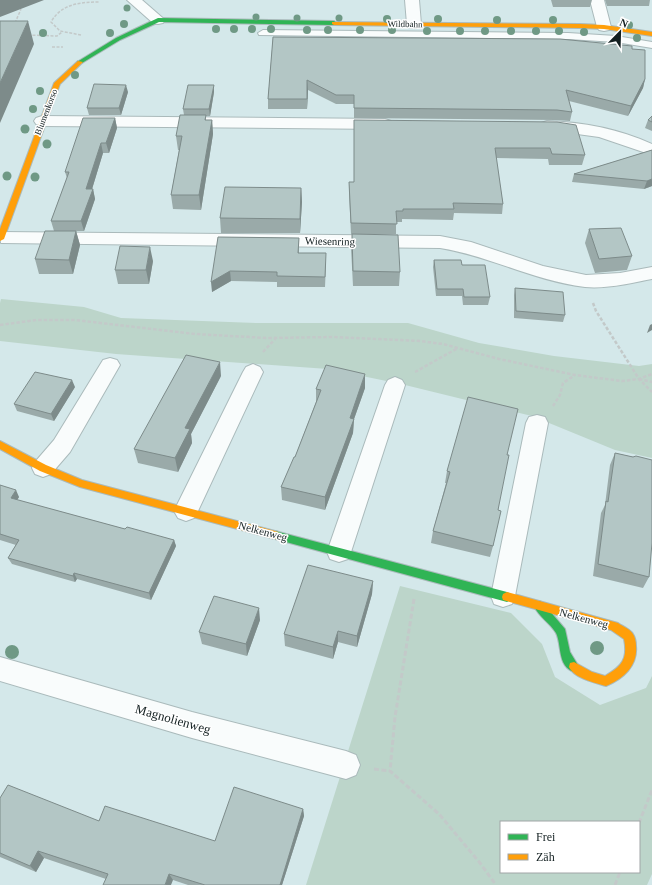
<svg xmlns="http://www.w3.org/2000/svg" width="652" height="885" font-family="Georgia,serif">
	<rect width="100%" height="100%" fill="#d4e8ea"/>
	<path fill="#bcd5ca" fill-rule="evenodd" d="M1 299 84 307 121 318 256 323H408L479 343 554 356 639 366 652 364V458L615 450 532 416 401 384 328 369 116 354 0 341V303Z
		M400 586 511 613 542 644 555 677 600 705 646 688 652 676V874L647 885H306ZM501 822H639V872H501Z"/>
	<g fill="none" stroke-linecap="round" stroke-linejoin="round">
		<g stroke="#aababb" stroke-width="2">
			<path id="lane" d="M263 30 568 33 616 36 652 42V48L616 42 568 39 259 35 258 33Z"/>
		</g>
		<g stroke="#aababb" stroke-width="2">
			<path id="street" d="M127 0H142L165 20 163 23 158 24 153 23Z
				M405 0H419L421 24 419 27 414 28 409 27 407 24Z
				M590 0H604L611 27 609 30 604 31 599 30 597 27Z
				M42 116 385 119 391 121 393 124 391 127 385 129 42 126 36 124 34 121 36 118Z
				M547 121C583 122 619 129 652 144V155L599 137 541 129 539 126 541 123Z
				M0 232 440 236 471 242 543 266 586 275 620 273 652 267V279C631 283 607 289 585 287 534 281 490 256 440 248L1 243Z
				M110 358 117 360 120 365 70 452 51 474 43 477 35 474 32 468 35 462 54 440 103 360Z
				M253 364 260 367 263 372 198 511 194 518 186 521 178 518 174 511 243 372 246 367Z
				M395 377 402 380 405 385 351 552 348 559 339 562 330 559 327 552 385 385 388 380Z
				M537 415 545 417 548 423 515 596 512 604 503 607 494 604 491 596 526 423 529 417Z
				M0 657 192 712 346 751 356 755 360 765 356 775 346 779 192 738 0 681Z"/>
		</g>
		<g stroke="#aababb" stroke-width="2">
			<path id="fast" d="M158 18 334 21 337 23 334 25 159 22 120 40 82 63 77 62 116 38Z
				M275 531 507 592 511 594 512 597 511 600 507 602 275 539 272 538 270 535 272 532Z
				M539 601 543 603 565 629 570 652 579 667 578 671 574 672C557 666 562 645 556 633 550 623 539 617 534 606L535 603Z"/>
		</g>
		<g stroke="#aababb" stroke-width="2">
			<path id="slow" d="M332 22 580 24 604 25 652 32V36L604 29 580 28 334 25 332 24Z
				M78 61 83 62 60 84 4 239 0 241V229L54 83Z
				M0 441 46 465 82 480 275 531 278 532 280 535 278 538 275 539 80 487 40 471 0 449Z
				M507 592 618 623C622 626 630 629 633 634 635 637 636 642 636 646 638 666 623 679 606 686 595 683 574 678 569 667L570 663 574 662 592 672 605 676C622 666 628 659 624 639L611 630 503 600 502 597 503 594Z"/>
		</g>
		<path stroke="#c3c9c9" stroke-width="1.5" stroke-dasharray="3 1.5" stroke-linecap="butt" d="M15 23 21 9
			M28 35 57 36 62 32
			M81 35 60 31 51 22C61 4 80 2 99 2
			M52 47H63"/>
		<path stroke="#c3c9c9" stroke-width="2.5" stroke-dasharray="3.5 2" stroke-linecap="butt" d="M593 303 596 311 639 379 652 392
			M0 325 37 320H75L195 334 267 338 335 337 420 341 443 344 499 359 575 375 622 381 639 379 652 374
			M263 352 276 338
			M415 372 458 348
			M639 379 652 382
			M553 406 560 395 563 383 575 375"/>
		<path stroke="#c3c9c9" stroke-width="3" stroke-dasharray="5 2.5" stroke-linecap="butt" d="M414 599 395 717 390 771 439 814 480 863 496 885
			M374 769 390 771
			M639 823 652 790
			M615 885 620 872"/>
		<use href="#lane" fill="#f9fcfc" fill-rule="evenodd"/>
		<use href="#street" fill="#f9fcfc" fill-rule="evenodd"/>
		<use href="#fast" fill="#30b455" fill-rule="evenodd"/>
		<use href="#slow" fill="#ff9f0a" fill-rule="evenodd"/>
	</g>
	<g fill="#6f9985">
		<circle cx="127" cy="8" r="3.5"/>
		<circle cx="256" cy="17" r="3.5"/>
		<circle cx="297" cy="18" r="3.5"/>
		<circle cx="339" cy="18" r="3.5"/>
		<circle cx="387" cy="19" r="4"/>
		<circle cx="438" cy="19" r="4"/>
		<circle cx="497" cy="20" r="4"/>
		<circle cx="553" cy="20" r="4"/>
		<circle cx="124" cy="24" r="4"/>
		<circle cx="629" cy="25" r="4"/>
		<circle cx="216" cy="29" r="4"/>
		<circle cx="234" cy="29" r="4"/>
		<circle cx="252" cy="29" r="4"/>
		<circle cx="271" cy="29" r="4"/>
		<circle cx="307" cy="30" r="4"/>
		<circle cx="328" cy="30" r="4"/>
		<circle cx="360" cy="30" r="4"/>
		<circle cx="392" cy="30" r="4"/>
		<circle cx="427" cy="31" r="4"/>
		<circle cx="460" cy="31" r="4"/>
		<circle cx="485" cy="31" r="4"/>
		<circle cx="511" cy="31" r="4"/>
		<circle cx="536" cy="31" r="4"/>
		<circle cx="559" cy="31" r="4"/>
		<circle cx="584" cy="32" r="4"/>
		<circle cx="43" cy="33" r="4"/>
		<circle cx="110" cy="33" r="4"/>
		<circle cx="637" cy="38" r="4"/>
		<circle cx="75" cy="75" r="4"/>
		<circle cx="40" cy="91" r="4"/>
		<circle cx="33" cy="109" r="4"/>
		<circle cx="25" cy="129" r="4.5"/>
		<circle cx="47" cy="144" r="4.5"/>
		<circle cx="7" cy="176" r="4.5"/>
		<circle cx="35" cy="177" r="4.5"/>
		<circle cx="597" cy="648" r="7"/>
		<circle cx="12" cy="652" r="7"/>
	</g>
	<path fill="#9aaaa9" d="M551 0H592L590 7H553Z
		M605 0H650L649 6H607Z
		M273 37 632 49 645 79 643 88 628 116 569 101 572 112 570 121 555 120 354 118V104H336L308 90 307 109H268V99Z
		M128 92 121 115H89L87 108Z
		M214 92 210 116H206V120H212L213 134 201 210 173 209 171 195 179 150H178L176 136 184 115 183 109Z
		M652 116V131L645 128 648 120Z
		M115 118 117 128 109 153H103L92 189H93L95 199 84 231H76L80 245 73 274H39L35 259 54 231 51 221 67 178 65 172Z
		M557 122 585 155 582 165H549L548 159 496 158 503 204 502 214 454 213 453 220 402 219V222H396V234H351L349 193V182H354Z
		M652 150V186L644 189 572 182 574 174Z
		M301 188 302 202 300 233H221L220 218Z
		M589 229 632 256 627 270 595 273 585 243Z
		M352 234 400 272 399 286H353L351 248Z
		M218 237 299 238V253L326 264 325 287H277V282L231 281 212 292Z
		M434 260 462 265 490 297 488 305H463L462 296H436L433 267Z
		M153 261 149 284H118L115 270Z
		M515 288 565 315 563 322 514 318V295Z
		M221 376 191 434 192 443 178 472 138 463 134 449Z
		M75 387 54 421 17 411 14 404Z
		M365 388 354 419 353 433 325 510 282 500 281 487 295 457 316 402V389Z
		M615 453 633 457 649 577 643 588 593 576 601 513 605 505 610 465Z
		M507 455 498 510 493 546 490 557 431 543 433 531 446 483H445L447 471Z
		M0 485 19 497 17 500 125 529 174 540 176 546 151 600 77 579 75 582 12 564 8 558 16 545 0 540Z
		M373 581 372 594 357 647 338 642 333 659 285 646 284 634Z
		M260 620 247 656 202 644 199 632Z
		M0 798 99 821 215 841 303 809 304 816 282 885H188L173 880 106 879 44 858 36 872 0 857Z"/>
	<path fill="#7d8b8a" d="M0 0H44L0 17Z
		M28 21 34 44 0 123V83Z
		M645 79 643 88 628 116 631 106Z
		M307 80 308 90 307 109Z
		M126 85 128 92 121 115 119 108Z
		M214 85V92L210 116 209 109Z
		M115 118 117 128 109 153 106 143Z
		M212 120 213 134 201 210 199 195Z
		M101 143 103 153 89 199 86 189Z
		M652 179V186L644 189 647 181Z
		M301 188 302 202 300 233V219Z
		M93 189 95 199 84 231 81 221Z
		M76 231 80 245 73 274 69 260Z
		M150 247 153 261 149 284 146 270Z
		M230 271 231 281 212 292 211 282Z
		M652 324V330L647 333 650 325Z
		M220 362 221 376 191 434 192 443 178 472 175 458 185 428Z
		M365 374V388L354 419 353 433 325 510V497L350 418Z
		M72 380 75 387 54 421 51 414Z
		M16 490 19 497 14 505 11 498Z
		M174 540 176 546 151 600 149 593Z
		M74 573 77 579 75 582 73 576Z
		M373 581 372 594 357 647V636Z
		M259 608 260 620 247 656 246 644Z
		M338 631V642L333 659V647Z
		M303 809 304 816 282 885H280Z
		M38 851 44 858 36 872 30 866Z
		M169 874 173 880 171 885H165Z"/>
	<path fill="#b3c6c5" stroke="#7d8b8a" d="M0 21H28L0 83Z
		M273 37 560 39 632 46V49L645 50V79L631 106 566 90 572 112 557 110 354 108V95H336L307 80V99H268Z
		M94 84 126 85 119 108H87Z
		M188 85H214L209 109H183Z
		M180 115H206L205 120H212L199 195H171L182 136H176Z
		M652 116V122L648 120Z
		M83 118H115L106 143H101L86 189H93L81 221H51L69 172H65Z
		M354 120 557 122 576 125 585 155 552 154 550 148H495L503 204 453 203 454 209H403V211H396L397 224 351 223 349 182H354Z
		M652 150V179L647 181 574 174Z
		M225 187 301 188 300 219 220 218Z
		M621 228 632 256 599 259 589 229Z
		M45 231H76L69 260 35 259Z
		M352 234 398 235 400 272 353 271Z
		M218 237 299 238 298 253H326L325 277 277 276V272L230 271 211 282Z
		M120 246 150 247 146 270H115Z
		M434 260H461L462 265H485L490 297H464L463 289H437Z
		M515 288 563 292 565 315 516 311Z
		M186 355 220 362 185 428 190 429 175 458 134 449Z
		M326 365 365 374 350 418 354 419 325 497 281 487 294 457H295L321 390 316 389Z
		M35 372 72 380 51 414 14 404Z
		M468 397 518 409 507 455H509L498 510 501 511 493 546 433 531 450 472 447 471Z
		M615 453 633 457 636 456 652 460V543L649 577 598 564 606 501 608 502Z
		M0 485 16 490 11 498 125 529 127 527 174 540 149 593 74 573 73 576 8 558 19 540 0 534Z
		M308 565 373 581 357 636 338 631 333 647 284 634Z
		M214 596 259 608 246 644 199 632Z
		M8 785 99 821 105 806 215 841 234 787 303 809 280 885H205L169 874 165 885H103L108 874 38 851 30 866 0 853V798Z"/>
	<g text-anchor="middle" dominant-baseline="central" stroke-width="3" stroke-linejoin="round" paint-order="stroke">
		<g font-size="9" fill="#121f20" stroke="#fff">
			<text transform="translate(405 24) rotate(1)">Wildbahn</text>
			<text transform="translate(46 112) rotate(-69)">Blumenkorso</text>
		</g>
		<g font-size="11" fill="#121f20" stroke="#fff">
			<text transform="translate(330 241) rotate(1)">Wiesenring</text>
			<text transform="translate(263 531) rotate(15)">Nelkenweg</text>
			<text transform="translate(584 618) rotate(15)">Nelkenweg</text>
		</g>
		<g font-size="13" fill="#121f20" stroke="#fff">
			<text transform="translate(173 719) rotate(16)">Magnolienweg</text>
		</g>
	</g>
	<rect x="500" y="821" width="140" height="52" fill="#ffffff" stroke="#a0a5a6"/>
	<rect x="508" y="834" width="20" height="6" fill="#30b455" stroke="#a0a5a6"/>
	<text x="536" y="841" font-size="12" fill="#121f20">Frei</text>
	<rect x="508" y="854" width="20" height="6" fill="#ff9f0a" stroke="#a0a5a6"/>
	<text x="536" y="861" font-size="12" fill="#121f20">Zäh</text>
	<g transform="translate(620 32) rotate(23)" stroke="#ffffff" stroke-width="3" paint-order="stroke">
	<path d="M0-3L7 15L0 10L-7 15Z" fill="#121f20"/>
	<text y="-6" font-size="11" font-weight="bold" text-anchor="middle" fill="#121f20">N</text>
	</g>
</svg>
